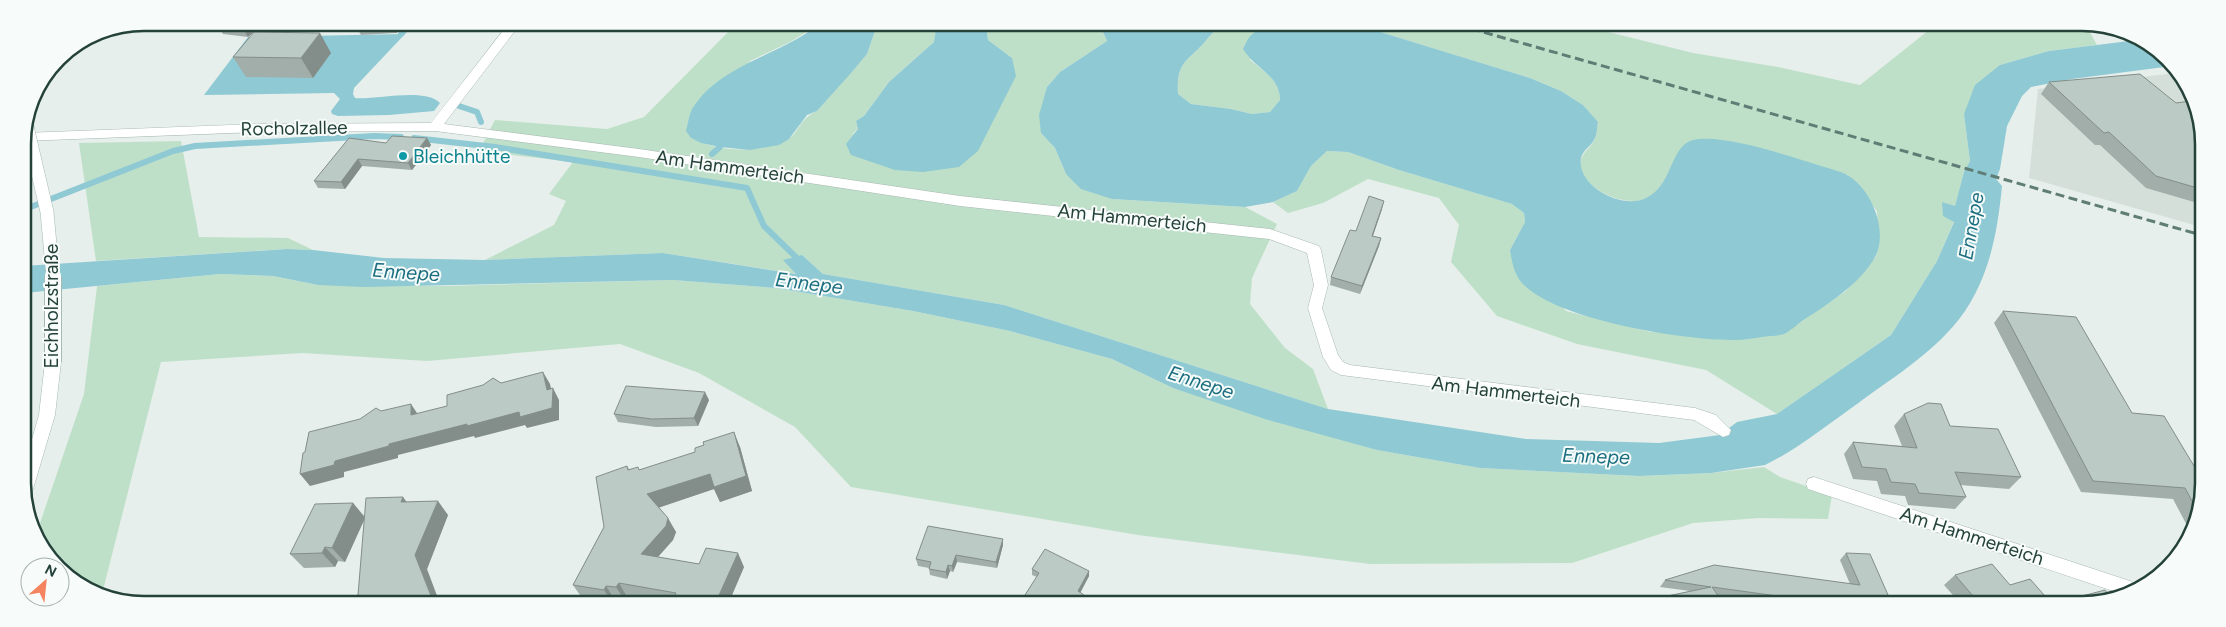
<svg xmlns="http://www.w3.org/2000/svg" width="2226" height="627" font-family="Figtree,sans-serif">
	<rect width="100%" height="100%" fill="#e6efeb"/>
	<path fill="#d4dfda" d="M2176 73 2201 121V227L2029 178 2038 89Z"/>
	<path fill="#bfe0c8" d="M736 24H819L790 42 750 61 691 138C718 152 760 154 788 139 798 134 799 119 817 111L867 54 875 31 890 24H931L937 29 934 42 889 82 864 116 856 121 858 129 851 135 1012 58 988 40 986 27 989 24H1082L1103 32 1107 41 1060 72 1047 87 1041 133 1055 148 1066 174 1112 199 1245 207 1277 224 1252 278 1250 304 1285 348 1313 369 1328 409 1004 305 823 274 802 255 797 274 663 253 485 260 554 225 566 201 549 194 573 162 479 151 495 120 607 129 644 117Z
		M1217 25H1289L1258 30 1250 60C1265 72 1280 80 1280 100L1270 112 1252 114 1231 109 1191 104 1178 94C1176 59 1189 62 1208 38 1212 34 1215 30 1217 25Z
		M1348 25H1580L1693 53 1778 67 1860 85 1934 26 2087 27 2097 45 2049 51 2000 65 1964 114 1970 161 1964 172 1955 207 1942 202 1954 221 1937 261 1891 335 1777 414 1706 370 1577 344 1497 316 1451 262 1459 225 1439 198 1368 179 1323 203 1288 213 1273 202 1297 191 1311 166 1327 151 1348 152 1399 170 1512 204 1524 213 1525 222 1510 250 1566 311 1651 332 1783 334 1846 291 1876 256 1878 242 1877 211 1848 175H1669C1664 184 1655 195 1645 199 1625 207 1585 190 1581 168 1578 153 1591 150 1595 138 1597 133 1597 127 1598 123L1583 105 1561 91 1530 78 1364 27Z
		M181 141 199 237 288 238 313 250 287 249 96 261 79 143Z
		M220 274 273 276 318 285 445 286 673 280 776 288 913 311 1010 331 1112 359 1173 388 1377 450 1480 468 1639 476 1711 473 1764 467 1780 477 1832 495 1828 519 1759 518 1693 523 1572 563 1370 564 1138 535 851 487 795 427 699 373 620 344 427 361 303 353 161 362 102 594 53 563 37 532 84 394 97 286Z"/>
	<path fill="#8ec9d4" d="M819 24H890L875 31 867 54 851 73 817 111 807 115 789 139 779 145 750 150 720 147 701 143 691 138 686 131C688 124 689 115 692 109 720 64 780 56 819 24Z
		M931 24H989L986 27 988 40 1012 58 1016 76 978 151 959 167 923 172 895 170 851 155 846 144 858 129 856 121 864 116 889 82 934 42 936 29Z
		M1082 24 1217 25C1215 30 1212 34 1208 38 1189 62 1176 59 1178 94L1191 104 1231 109 1252 114 1270 112 1280 100C1280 75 1255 69 1243 49 1247 41 1249 35 1257 31 1274 20 1342 24 1364 27L1530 78 1561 91 1583 105 1598 122C1597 128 1597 135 1594 140 1591 146 1583 150 1581 158 1576 186 1623 210 1646 198 1676 184 1668 140 1700 139 1733 137 1789 156 1821 166 1830 169 1840 171 1847 175 1871 188 1889 231 1875 257 1861 283 1827 305 1802 321 1797 325 1790 331 1784 334 1778 336 1768 336 1762 337 1753 338 1744 340 1735 340 1686 341 1555 320 1522 283 1514 274 1512 262 1510 250L1525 222 1524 213 1512 204 1399 170 1348 152 1327 151 1311 166 1297 191 1273 202 1245 207 1112 199 1081 189 1066 174 1055 148 1041 133 1039 115 1047 87 1060 72 1107 41 1103 32Z
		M405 34 354 88 353 94 355 98C375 100 426 87 440 103L434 111 389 115 338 116 332 114 331 111 340 99 334 93 204 95 248 37Z
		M2137 40 2168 58 2172 66 2072 79 2031 87 2022 96 2007 126 2000 169 1996 179 2002 186C1998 227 1991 268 1970 303 1945 346 1896 375 1857 404 1827 425 1798 449 1765 465L1711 473 1639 476 1480 468 1377 450 1265 419 1173 388 1112 359 1010 331 913 311 776 288 673 280 363 287 318 285 273 276 220 274 24 293 23 266 287 249 313 250 384 258 485 260 663 253 796 274 783 260 802 255 823 274 1004 305 1328 409 1526 439 1659 443 1720 435 1737 422 1777 414 1891 335 1937 261 1954 222 1943 216 1942 202 1955 206 1964 172 1970 161 1964 114 1975 85 2000 65 2049 51Z"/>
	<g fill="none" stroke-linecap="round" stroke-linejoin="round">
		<path stroke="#8ec9d4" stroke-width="6" d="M401 34 411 23
			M459 106 477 112 481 122
			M414 138 495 147 747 188 764 226 802 263
			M712 154 720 147
			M23 210 173 151 195 146 374 136 401 137"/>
		<g stroke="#a8b8b2" stroke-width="1">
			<path id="street" d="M509 23H521L444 124 639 149 960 196 1270 229 1319 246 1321 250 1328 285 1322 308 1338 355 1343 362 1350 365 1695 408 1716 415 1731 430 1729 435 1723 437 1694 420 1341 375 1331 370 1323 357 1308 308 1314 285 1307 253 1269 239 960 206 639 157 435 131 259 132 23 141 24 133 259 124 431 123Z
				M1814 477 2130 581 2138 586 2119 593 1808 489 1806 484 1808 479Z"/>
		</g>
		<g stroke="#a4bbb3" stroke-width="1">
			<path id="secondary" d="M53 356 58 358 61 362 55 415 33 489 31 494 25 496V463L39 415 45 362 48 358Z"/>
		</g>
		<use href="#street" fill="#fff" fill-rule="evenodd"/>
		<use href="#secondary" fill="#fff" fill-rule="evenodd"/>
		<path stroke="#5f7d75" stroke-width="3" stroke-dasharray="9 4.5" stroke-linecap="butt" d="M1458 25 2201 235"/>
		<g stroke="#a4bbb3" stroke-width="14" stroke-linecap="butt">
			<path id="secondary-bridge-far1" d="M26 122 47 212 53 277"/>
		</g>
		<g stroke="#a4bbb3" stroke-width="18" stroke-linecap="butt">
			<path id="secondary-bridge" d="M53 276V362"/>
		</g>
		<use href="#secondary-bridge-far1" stroke="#fff" stroke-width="13"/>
		<use href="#secondary-bridge" stroke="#fff" stroke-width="16"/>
	</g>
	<path fill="#a1aea9" d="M216 23H263L248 37 223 34Z
		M354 23H406L396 33 361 35Z
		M331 53 313 78 246 77 233 57Z
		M2049 82 2176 103 2201 121V204L2146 188 2100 145H2095L2041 94Z
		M427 138 431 145 412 170 362 166 345 189 318 188 314 181 386 143Z
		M1382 209 1373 236 1381 238 1379 246 1360 294 1330 285 1331 277 1356 231Z
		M2003 311 2132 413 2164 416 2199 514 2191 533 2173 499 2081 492 1994 323Z
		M709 400 698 426 656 427 618 422 614 414Z
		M1904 414 2021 477 2009 489 1960 485 1966 497 1955 509 1908 505 1905 496 1881 494 1877 481 1853 479 1844 454 1853 442 1902 446 1894 426Z
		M740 447 752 491 720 502 714 489 659 507 676 532 673 540 658 557 699 564 744 567 729 602 655 601 627 597 625 601 615 600 614 601H599L582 598 573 585 604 527 627 466 629 469 639 470Z
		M406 502 448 515 427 569 358 595 365 518 345 562 338 561 335 567 304 568 290 554 353 503 365 517Z
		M1003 545 997 568 957 562 953 572 950 571 947 579 930 575 929 568 918 566 916 559Z
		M1846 553 1892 604H1779L1718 595 1724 604 1650 603 1653 599 1690 591 1660 587 1665 580 1850 584 1840 560Z
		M1032 569 1089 571V576L1080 593 1084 601 1029 602 1026 600 1025 595 1037 577 1032 575Z
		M1955 575 2010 585 2052 604H2090H1957L1959 602 1944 585Z"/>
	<path fill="#838d89" d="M240 23H263L248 37Z
		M391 23H406L396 33Z
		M320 33 331 53 313 78 301 58Z
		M427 138 431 145 412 170 408 163Z
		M358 159 362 166 345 189 341 182Z
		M1384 201 1382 209 1370 244 1372 236Z
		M1381 238 1379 246 1360 294 1362 286Z
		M543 372 550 384 553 396V388L559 400V420L527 428 525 425 475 438 474 436 398 455V458L344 472V477L310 486 300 474 335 461 389 444 547 390Z
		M705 392 709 400 698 426 694 418Z
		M411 404 419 416 411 415Z
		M734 432 740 447 752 491 720 502 714 489 655 509 647 494Z
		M403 497 414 512 401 502Z
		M438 501 448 515 427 569 439 601H433L415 555Z
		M353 503 365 518 345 562 332 548Z
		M668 518 676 532 673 540 648 568 641 554Z
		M1003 539V545L997 568 996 562Z
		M325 547 338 561 335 567 322 553Z
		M738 553 744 567 729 602H716Z
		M956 555 957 562 953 572 952 566Z
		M948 565 950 571 947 579 946 572Z
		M1089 571V576L1078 597V591Z
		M619 583 627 597 625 601 616 587Z
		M606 586 615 600 614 601H611L604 590Z
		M1084 595V601L1083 602H1080Z"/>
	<path fill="#bbcac4" stroke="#838d89" d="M254 32 320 33 301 58 233 57Z
		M2140 74 2176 103 2191 101 2201 121V189L2156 176 2109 132 2104 133 2049 82Z
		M392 136 427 138 408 163 358 159 341 182 314 181 349 138 386 143Z
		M1369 196 1384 201 1372 236 1381 238 1362 286 1331 277 1350 230 1356 231Z
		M2003 311 2076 317 2132 413 2164 416 2200 476 2199 514 2185 488 2093 481Z
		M543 372 547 390 553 388 552 408 520 417 519 412 467 426V424L389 444V446L335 461 334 465 300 474 303 453 305 452 309 432 360 419 376 408 381 411 411 404V415L447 406V395L483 385 493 378 501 383Z
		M626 386 705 392 694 418 652 419 614 414Z
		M1928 403 1941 404 1950 426 1998 429 2021 477 1955 472 1966 497 1919 493 1915 484 1891 482 1886 469 1862 467 1853 442 1917 448 1904 414Z
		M734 432 746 476 714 487 710 474 647 494 668 518 666 526 641 554 699 564 706 548 738 553 716 602H682L683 599 674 598 676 593 619 583 616 587 606 586 604 590 573 585 604 527 596 477 627 466 628 470 638 467 639 470 695 452V448L704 445 703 442Z
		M403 497 401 502 438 501 415 555 433 601H346L358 595 366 498Z
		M353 503 332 548 325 547 322 553 290 554 315 504Z
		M928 526 1003 539 996 562 956 555 952 566 948 565 946 572 929 569 931 562 916 559Z
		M1045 549 1089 571 1078 591 1084 595 1080 602H1028L1031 597 1025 595 1039 573 1032 569Z
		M1846 553 1870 554 1892 604H1835L1712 587 1724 604 1655 603 1653 599 1711 587 1665 580 1714 565 1860 585Z
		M1992 564 2010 585 2030 579 2052 604 2105 590 2110 596 2090 604H1967L1962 599 1973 596 1955 575Z"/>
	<circle fill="#0f9aa8" stroke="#f7fbf9" stroke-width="2" cx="403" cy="156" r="5"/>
	<g text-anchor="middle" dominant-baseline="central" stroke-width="4" stroke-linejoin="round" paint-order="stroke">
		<g font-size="19" fill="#24423a" stroke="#f7fbf9">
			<text transform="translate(294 128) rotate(-1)">Rocholzallee</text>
			<text transform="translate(730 167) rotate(8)">Am Hammerteich</text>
			<text transform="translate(1132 218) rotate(6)">Am Hammerteich</text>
			<text transform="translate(51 306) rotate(-90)">Eichholzstraße</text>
			<text transform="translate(1506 392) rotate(7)">Am Hammerteich</text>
			<text transform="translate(1972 536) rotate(18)">Am Hammerteich</text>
		</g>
		<g font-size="19" fill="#0d838f" stroke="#f7fbf9" text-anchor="start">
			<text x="413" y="156">Bleichhütte</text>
		</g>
		<g font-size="20" font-style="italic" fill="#1c6f80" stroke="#f7fbf9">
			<text transform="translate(1971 226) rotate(-80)">Ennepe</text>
			<text transform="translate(406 272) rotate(4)">Ennepe</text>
			<text transform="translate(809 283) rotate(7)">Ennepe</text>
			<text transform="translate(1201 382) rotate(18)">Ennepe</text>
			<text transform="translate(1596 456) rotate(2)">Ennepe</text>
		</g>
	</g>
	<path d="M0 0H2226V627H0ZM144 31H2082A113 113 0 0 1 2195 144V483A113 113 0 0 1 2082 596H144A113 113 0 0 1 31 483V144A113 113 0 0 1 144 31Z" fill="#f7fbf9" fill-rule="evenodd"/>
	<path fill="none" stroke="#24423a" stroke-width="2.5" d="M144 31H2082A113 113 0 0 1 2195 144V483A113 113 0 0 1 2082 596H144A113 113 0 0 1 31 483V144A113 113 0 0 1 144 31Z"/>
	<g transform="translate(45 582) rotate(27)"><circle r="24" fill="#f7fbf9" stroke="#a3b1ad"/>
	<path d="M0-4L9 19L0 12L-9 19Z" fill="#f4845f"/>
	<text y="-8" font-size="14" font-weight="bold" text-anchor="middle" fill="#24423a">N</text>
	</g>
</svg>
